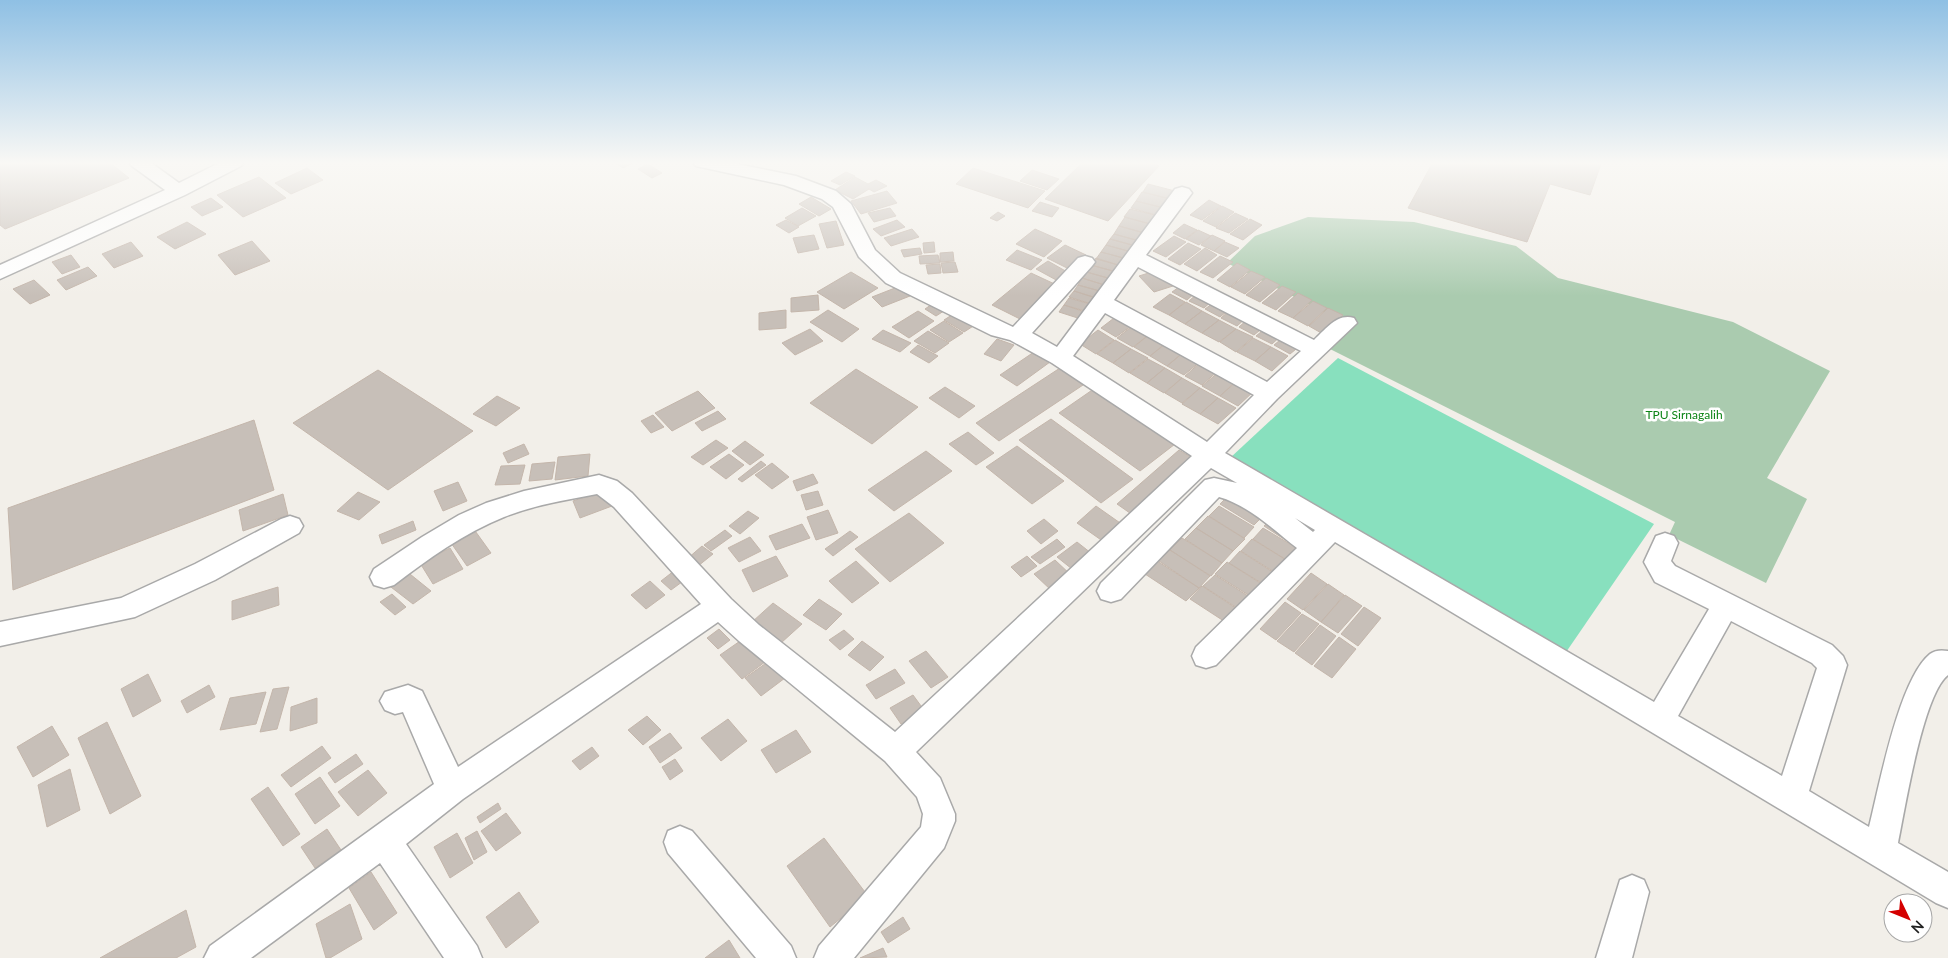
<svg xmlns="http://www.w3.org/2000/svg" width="1948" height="958" font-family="Lato,sans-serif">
	<rect width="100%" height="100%" fill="#f2efe9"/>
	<path fill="#aacbaf" d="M1308 217 1414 222 1516 246 1558 278 1733 322 1830 371 1767 478 1807 499 1766 583 1669 535 1675 522 1324 346 1348 324 1227 263 1255 236Z"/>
	<path fill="#88e0be" d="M1338 358 1654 524 1562 658 1230 458Z"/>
	<path fill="#c7bfb8" stroke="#c4b6ab" d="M0 162H109L129 178 5 229 0 225Z
		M614 162H634L623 168Z
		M1083 162H1147L1159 166 1108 221 1045 199Z
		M1433 162H1592L1601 164 1590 195 1550 184 1527 242 1408 208Z
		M648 164 662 173 652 178 638 169Z
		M307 168 323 180 291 194 275 183Z
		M973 168 1045 191 1028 208 956 184Z
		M1032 170 1059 179 1047 190 1020 181Z
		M846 172 855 176 840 185 831 181Z
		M259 177 286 198 243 217 217 195Z
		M855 177 868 184 876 180 887 186 874 192 869 189 853 199 835 190Z
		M1148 184 1175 191 1170 199 1143 192Z
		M887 191 897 203 861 214 851 201Z
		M1142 192 1170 199 1164 208 1136 201Z
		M811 197 831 209 819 216 799 204Z
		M211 198 223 207 202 216 191 207Z
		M1209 200 1221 206 1202 220 1190 215Z
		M1136 201 1164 208 1159 216 1131 208Z
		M1040 202 1059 208 1052 217 1032 211Z
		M1222 206 1234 212 1216 227 1203 221Z
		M802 208 816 216 798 226 785 218Z
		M890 208 896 216 874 222 868 213Z
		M1130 209 1159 216 1154 225 1124 217Z
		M998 212 1005 216 997 221 990 218Z
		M1235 213 1248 219 1229 233 1216 228Z
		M1125 217 1154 225 1148 234 1119 226Z
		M1250 219 1262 225 1243 240 1230 234Z
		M786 220 799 227 789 233 776 225Z
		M897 220 905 227 881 236 873 229Z
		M836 221 844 245 827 248 819 224Z
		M187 222 206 234 175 249 157 237Z
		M1184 224 1197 230 1185 239 1173 233Z
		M1119 226 1148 234 1143 242 1114 234Z
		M912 229 919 237 891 246 884 238Z
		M1035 229 1062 241 1044 257 1016 244Z
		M1198 230 1211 236 1199 245 1186 239Z
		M1114 234 1143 242 1140 247 1110 239Z
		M814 235 819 249 798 253 793 238Z
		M1212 235 1225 241 1214 251 1201 245Z
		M1174 236 1186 242 1166 257 1153 251Z
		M1110 239 1139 247 1135 253 1106 245Z
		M252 241 270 261 235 275 218 255Z
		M131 242 143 256 114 268 102 254Z
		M934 242 935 252 924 253 923 243Z
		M1225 242 1239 248 1227 257 1214 251Z
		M1188 243 1201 249 1180 265 1168 259Z
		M1065 245 1086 255 1069 269 1047 258Z
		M1106 245 1135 253 1131 260 1101 252Z
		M920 248 922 254 904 257 901 250Z
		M1205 248 1217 255 1197 271 1184 264Z
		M1017 250 1042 260 1031 270 1006 260Z
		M953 252 954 261 940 262V253Z
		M1101 252 1131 260 1126 267 1096 259Z
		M71 255 80 267 62 274 52 262Z
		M938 255 940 263 920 264 919 256Z
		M1220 256 1233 262 1213 278 1200 272Z
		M1096 258 1124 267 1120 273 1091 265Z
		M1048 261 1069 273 1058 281 1036 269Z
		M955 262 958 272 943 273 941 263Z
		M1237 263 1250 270 1230 287 1217 280Z
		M940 264 941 273 928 274 926 265Z
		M1091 265 1120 273 1115 280 1086 272Z
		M88 267 97 276 66 290 57 280Z
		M1158 270 1173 286 1154 292 1139 276Z
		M1251 271 1265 277 1245 294 1231 287Z
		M851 272 878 288 844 309 817 292Z
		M1087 272 1115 280 1111 287 1082 278Z
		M1031 273 1061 287 1022 320 992 305Z
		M1082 278 1111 287 1107 293 1078 285Z
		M1266 278 1280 285 1260 302 1246 295Z
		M34 280 50 295 30 304 13 289Z
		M1078 285 1107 293 1103 300 1074 291Z
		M1182 285 1196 292 1187 300 1172 292Z
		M900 286 910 296 882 307 872 297Z
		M1282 286 1296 292 1276 310 1262 303Z
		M1074 291 1102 300 1098 306 1069 297Z
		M1198 293 1213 300 1204 308 1189 301Z
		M1298 293 1312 300 1293 318 1278 311Z
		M1170 294 1185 302 1169 315 1153 307Z
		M818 295 819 310 791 312V298Z
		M1069 298 1097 306 1092 313 1064 305Z
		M1216 301 1231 308 1220 317 1205 309Z
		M1313 301 1327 308 1308 326 1293 318Z
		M935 302 947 309 936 316 925 309Z
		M1186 302 1202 311 1185 324 1169 315Z
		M1064 305 1091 314 1087 321 1059 312Z
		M1328 308 1343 315 1323 334 1309 326Z
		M1231 309 1247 317 1237 326 1221 318Z
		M786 310V328L759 330V313Z
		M828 310 859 329 842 342 810 322Z
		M918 311 934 321 909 338 892 327Z
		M958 311 978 323 964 332 944 320Z
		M1202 311 1219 320 1202 333 1185 324Z
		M1118 315 1134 324 1116 337 1101 328Z
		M1249 318 1265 326 1254 335 1239 327Z
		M1219 320 1236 329 1219 342 1202 333Z
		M944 321 963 333 949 342 930 330Z
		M1135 324 1151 333 1133 347 1117 338Z
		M1267 327 1282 335 1272 344 1256 336Z
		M810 329 823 341 795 355 782 343Z
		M1236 329 1253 337 1236 352 1220 342Z
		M883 330 911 343 900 352 872 339Z
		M1098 330 1114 340 1096 354 1080 344Z
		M928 331 949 343 935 353 914 341Z
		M1151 333 1167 342 1150 356 1134 347Z
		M1285 336 1301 345 1290 354 1274 345Z
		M1253 338 1271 347 1255 361 1237 352Z
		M997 339 1014 345 1001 361 984 354Z
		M1115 340 1131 349 1113 363 1097 354Z
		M1168 342 1185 351 1167 366 1150 356Z
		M918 345 938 356 929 363 910 352Z
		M1271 347 1288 356 1272 371 1255 361Z
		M1131 349 1148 358 1129 373 1113 363Z
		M1185 351 1201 361 1184 375 1167 366Z
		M1034 352 1050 362 1017 386 1000 375Z
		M1148 359 1165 368 1147 383 1130 373Z
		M1202 361 1219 370 1202 385 1185 376Z
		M1060 368 1083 385 999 441 976 423Z
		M1165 368 1182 378 1164 393 1147 383Z
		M856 369 918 407 872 444 810 403Z
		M378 370 473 431 388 490 293 423Z
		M1220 371 1237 380 1220 396 1202 386Z
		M1182 378 1200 388 1182 403 1165 393Z
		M1237 381 1255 390 1238 406 1220 396Z
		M1098 386 1179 441 1140 471 1059 413Z
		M945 387 975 406 959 418 929 398Z
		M1200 388 1218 398 1200 414 1182 404Z
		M698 391 715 408 672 431 655 413Z
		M497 396 520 408 496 426 473 414Z
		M1218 398 1236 408 1218 424 1200 414Z
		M718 411 726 419 702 431 695 423Z
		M653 415 664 427 651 433 641 421Z
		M1051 419 1133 479 1101 503 1019 440Z
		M254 420 274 490 13 590 8 508Z
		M968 432 994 453 976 465 949 444Z
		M716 440 728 448 703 465 691 457Z
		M745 441 764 455 750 465 732 451Z
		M524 444 529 454 508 463 503 453Z
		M1017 446 1064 481 1032 504 986 467Z
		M1179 450 1199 462 1137 518 1117 504Z
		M926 451 952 471 894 511 868 490Z
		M590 454 588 476 555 480 558 457Z
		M729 454 744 465 726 479 710 467Z
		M761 461 766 465 742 482 738 479Z
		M555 462 552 479 529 481 532 464Z
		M772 463 789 477 772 489 755 475Z
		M525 465 520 484 495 485 501 466Z
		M813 474 818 483 797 491 793 481Z
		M458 482 467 501 443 511 434 491Z
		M605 490 612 506 580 518 573 501Z
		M818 491 823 505 806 510 801 495Z
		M358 492 380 502 359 520 337 511Z
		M283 494 288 515 243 531 239 510Z
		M1229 495 1263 516 1254 525 1220 504Z
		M1096 506 1123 525 1104 542 1077 523Z
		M1219 506 1254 527 1244 538 1209 516Z
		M828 510 838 533 816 540 807 517Z
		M748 511 759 518 740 534 729 526Z
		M909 513 944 543 890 582 855 549Z
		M1208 516 1245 539 1233 551 1196 528Z
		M1044 519 1058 531 1041 544 1027 531Z
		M1270 520 1299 549 1264 526Z
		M413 521 416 530 382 544 379 535Z
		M802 524 810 538 776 550 769 536Z
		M473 528 491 553 467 566 449 540Z
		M1196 528 1233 551 1222 563 1185 539Z
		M1263 528 1300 550 1290 562 1253 539Z
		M725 530 732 536 711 551 704 545Z
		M850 531 858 537 833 556 825 549Z
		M750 537 761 551 739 562 728 548Z
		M1182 538 1222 563 1211 576 1170 550Z
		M1057 539 1065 547 1040 564 1031 557Z
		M1252 539 1291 563 1279 575 1241 551Z
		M1077 542 1096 557 1077 573 1057 557Z
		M702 546 713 554 698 566 687 559Z
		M450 548 463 569 433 584 420 563Z
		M1170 550 1210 576 1199 588 1159 561Z
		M1240 551 1279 576 1268 587 1229 563Z
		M776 556 788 576 753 592 742 570Z
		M1027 556 1037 566 1021 577 1011 567Z
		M1055 560 1072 576 1052 591 1034 574Z
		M856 561 879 583 852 603 829 581Z
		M1157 561 1199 588 1186 601 1145 574Z
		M1227 562 1268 588 1258 601 1215 574Z
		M679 567 690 576 671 590 661 581Z
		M405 570 431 591 413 604 387 584Z
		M1311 573 1327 584 1303 610 1287 599Z
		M1215 575 1256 601 1245 613 1203 586Z
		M650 581 665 595 646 609 631 595Z
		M1328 584 1344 595 1321 622 1304 610Z
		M1202 586 1245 614 1233 627 1190 599Z
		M278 587 279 605 232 620V601Z
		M392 594 406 607 395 615 380 602Z
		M1345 595 1362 606 1338 633 1321 622Z
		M819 599 842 614 826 630 803 615Z
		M1285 602 1301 613 1276 640 1260 629Z
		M773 603 802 624 781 643 752 622Z
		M1364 607 1381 618 1358 646 1341 634Z
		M1302 614 1319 624 1294 652 1277 641Z
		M1320 625 1336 636 1312 665 1295 653Z
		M719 629 730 640 718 649 707 638Z
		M844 630 854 639 840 650 829 640Z
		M1339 637 1356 649 1332 678 1314 666Z
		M743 639 765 662 742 679 720 655Z
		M862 641 884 657 870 671 848 655Z
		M926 651 948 677 931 688 909 661Z
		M769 661 785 678 761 696 745 678Z
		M895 669 905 683 876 699 866 685Z
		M148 674 161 701 133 717 121 689Z
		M209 685 215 697 187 713 181 701Z
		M289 687 277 729 260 732 273 689Z
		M266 692 256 724 220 730 230 698Z
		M913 695 924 710 901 724 890 708Z
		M317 698V723L290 731 291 707Z
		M647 716 661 730 643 745 628 730Z
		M728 719 747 741 721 761 701 738Z
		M107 722 141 796 110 814 78 738Z
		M52 726 69 755 33 777 17 747Z
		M796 730 811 752 776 773 761 750Z
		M670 733 682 748 660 763 649 747Z
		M322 746 331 758 291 787 281 775Z
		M592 747 599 756 580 770 572 761Z
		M356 754 363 764 335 783 328 773Z
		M675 759 683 771 670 780 662 767Z
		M70 769 80 810 47 827 38 785Z
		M368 770 387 793 358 816 338 792Z
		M320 777 340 806 315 824 295 794Z
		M268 787 300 834 283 846 251 799Z
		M498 803 501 809 480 823 477 817Z
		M506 813 521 833 496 851 481 831Z
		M327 829 341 850 315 868 301 847Z
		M477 831 487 852 474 860 465 838Z
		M457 833 473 863 450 878 434 847Z
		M824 838 868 896 830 927 787 866Z
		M371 872 397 913 374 930 349 888Z
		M519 892 539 922 506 948 486 917Z
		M350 904 362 939 330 958H326L316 924Z
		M186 910 196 947 176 958H100Z
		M903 917 910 929 888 943 881 932Z
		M729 940 740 958H705Z
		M883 948 887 957 860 958Z"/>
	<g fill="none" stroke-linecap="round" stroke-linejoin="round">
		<g stroke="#a9a9a9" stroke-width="3">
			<path id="minor" d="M129 162H150L179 183 221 162H244L241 166 185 195 0 279V265L165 190 132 166Z
				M693 162H728L796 176 836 191 851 204 875 250 900 273 1013 327 1078 258 1085 256 1092 258 1095 262 1092 266 1032 333 1057 347 1175 189 1182 187 1189 189 1192 193 1146 255 1314 340C1326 329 1337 313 1354 318L1357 323 1277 399 1225 453 1654 702 1709 609 1655 582 1644 562 1656 536 1665 533 1674 536 1678 543 1671 561 1675 566 1832 645 1843 656 1847 665 1809 791 1869 827C1879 787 1899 679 1930 654 1935 650 1942 650 1948 651V675C1923 694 1905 809 1898 843L1948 872V908L1936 903 1335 542 1216 665 1206 668 1196 665 1192 656 1196 647 1297 548C1274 530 1248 505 1219 497L1121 599 1111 602 1101 599 1097 591 1101 583 1205 480 1214 478 1237 483 1211 468 916 752 940 778 955 814V821L944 848 854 958H814L819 946 921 827 923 814 917 797 885 761 739 641 718 622 463 799 406 844 477 946 482 958H444L380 863 251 958H204L210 946 434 784 403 712 395 714 385 710 380 701 385 692 408 685 422 691 458 767 701 604 614 507 597 494C566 500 534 505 504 517 464 533 428 559 394 585L384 588 374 585 370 577 374 569 422 537 459 515 486 503 524 491 599 475 617 481 632 493 731 599 759 625 895 732 1192 456 1052 363 1010 340 991 335 886 283 859 257 833 207 822 199 784 185 696 166ZM1138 267 1301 351 1267 382 1114 300ZM1105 313 1254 395 1207 442 1073 356ZM1295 518 1315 530 1313 532ZM1731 621 1812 663 1817 668 1782 776 1678 716Z
				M290 516 299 519 303 526 299 533 215 580 135 617 0 646V622L121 598 195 564 281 519Z
				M680 826 692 831 791 946 796 958H756L668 853 664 842 668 831Z
				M1632 875 1644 880 1649 892 1632 958H1596L1620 880Z"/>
		</g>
		<use href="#minor" fill="#fff" fill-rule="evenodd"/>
	</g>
	<linearGradient id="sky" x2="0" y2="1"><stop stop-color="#8fc0e4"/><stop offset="0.55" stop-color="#f9f8f5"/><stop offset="1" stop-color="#f9f8f5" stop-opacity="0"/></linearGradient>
	<rect width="1948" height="296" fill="url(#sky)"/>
	<g text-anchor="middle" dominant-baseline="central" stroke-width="5" stroke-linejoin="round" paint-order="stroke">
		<g font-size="12" fill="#0c8416" stroke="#fff">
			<text x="1684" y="414">TPU Sirnagalih</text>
		</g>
	</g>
	<g transform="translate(1908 918) rotate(133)"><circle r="24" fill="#ffffff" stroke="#a7a7a7"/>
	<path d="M0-4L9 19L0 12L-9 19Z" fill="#d40000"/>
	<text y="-8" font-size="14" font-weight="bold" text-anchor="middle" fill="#222222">N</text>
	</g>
</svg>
